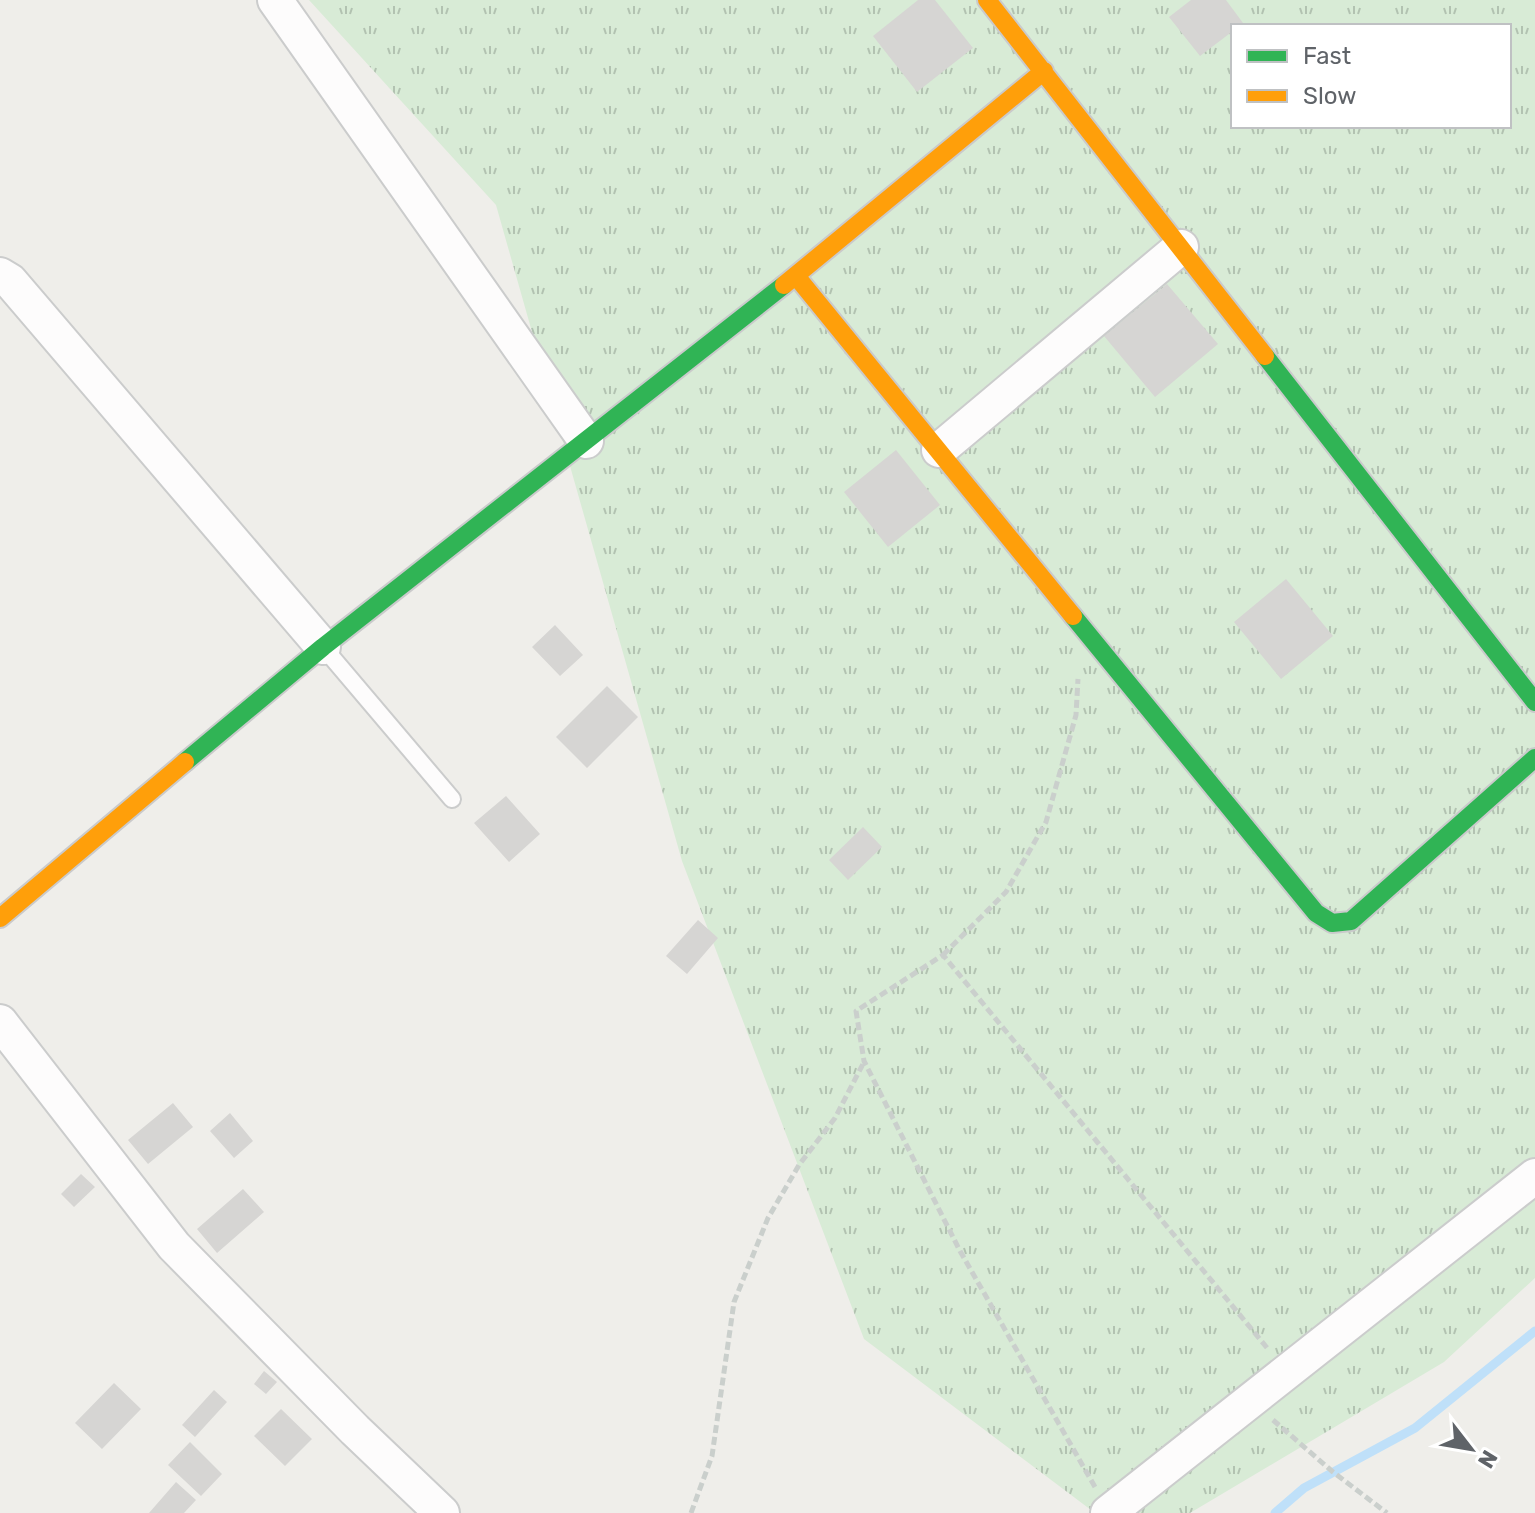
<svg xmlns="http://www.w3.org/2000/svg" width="1535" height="1513" font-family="Rubik,sans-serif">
	<defs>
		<pattern id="grass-tufts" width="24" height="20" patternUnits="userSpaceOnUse" patternTransform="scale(2)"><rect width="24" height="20" fill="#d8ebd6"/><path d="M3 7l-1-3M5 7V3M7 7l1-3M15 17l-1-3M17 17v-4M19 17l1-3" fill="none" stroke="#b2c2b1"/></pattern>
	</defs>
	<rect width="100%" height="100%" fill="#efeeea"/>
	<path fill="url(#grass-tufts)" fill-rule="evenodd" d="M309 0H1535V1278L1444 1362 1190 1513H1095L864 1339 682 861 496 205ZM1233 26H1509V126H1233Z"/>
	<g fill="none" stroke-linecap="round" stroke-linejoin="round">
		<path stroke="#bfe0f9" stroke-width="9" d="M1275 1513 1304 1488 1415 1428 1535 1331"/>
	</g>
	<path fill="#d6d5d3" d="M918 0H935L973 48 917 92 873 36Z
		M1191 0H1226L1243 23 1233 26V31L1200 56 1169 17Z
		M1167 284 1218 344 1155 397 1104 336Z
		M896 450 940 505 888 547 844 492Z
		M1286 579 1333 636 1281 679 1234 622Z
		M555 625 583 655 560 676 532 647Z
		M607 686 638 717 587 768 556 737Z
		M506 796 540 834 509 862 474 823Z
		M863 827 882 847 848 880 829 860Z
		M698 920 718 938 687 974 666 956Z
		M173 1103 193 1127 148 1164 128 1140Z
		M230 1113 253 1141 234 1158 210 1131Z
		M81 1174 95 1187 74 1207 61 1194Z
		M243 1189 264 1212 217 1253 197 1229Z
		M264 1371 277 1382 266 1394 254 1384Z
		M114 1383 141 1409 102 1449 75 1423Z
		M214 1390 227 1402 195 1437 182 1425Z
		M281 1409 312 1439 285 1466 254 1436Z
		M190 1442 222 1474 201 1496 168 1465Z
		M176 1482 196 1500 184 1513H149Z"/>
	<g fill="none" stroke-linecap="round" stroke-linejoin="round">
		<g stroke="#cbcccc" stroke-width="20">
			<path id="lane" d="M324 648 452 799"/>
		</g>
		<g stroke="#cbcccc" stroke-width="38">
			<path id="street" d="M275 0 586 441
				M0 275 10 281 323 647
				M939 450 1181 247
				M0 1022 174 1246 355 1430 442 1513
				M1108 1513 1535 1176"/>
		</g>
		<g stroke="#cacacb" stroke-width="22">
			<path id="fast" d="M1265 356 1535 702
				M1073 616 1316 913 1332 923 1351 921 1535 758
				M185 762 323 647 784 285"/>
		</g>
		<g stroke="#cacacb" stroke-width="22">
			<path id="slow" d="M987 0 1265 356
				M796 276 1073 616
				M784 285 1044 71
				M0 918 185 762"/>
		</g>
		<path stroke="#cacfcc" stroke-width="5" stroke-dasharray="8 4" stroke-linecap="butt" d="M943 955 1006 892 1046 822 1076 715 1078 679
			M1273 1420 1333 1472 1387 1513
			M1095 1487 960 1251 864 1061 856 1011 943 955 1268 1349
			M691 1513 712 1456 734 1302 768 1218 799 1165 835 1118 864 1062"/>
		<use href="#lane" stroke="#fdfcfc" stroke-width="16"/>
		<use href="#street" stroke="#fdfcfc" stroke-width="34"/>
		<use href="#fast" stroke="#30b455" stroke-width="18"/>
		<use href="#slow" stroke="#ff9f0a" stroke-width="18"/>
	</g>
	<rect x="1231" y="24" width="280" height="104" fill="#ffffff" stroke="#bfc1c3" stroke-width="2"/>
	<rect x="1247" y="50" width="40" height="12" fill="#30b455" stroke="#bfc1c3" stroke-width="2"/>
	<text x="1303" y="64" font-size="24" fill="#5f6368">Fast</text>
	<rect x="1247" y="90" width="40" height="12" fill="#ff9f0a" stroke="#bfc1c3" stroke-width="2"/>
	<text x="1303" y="104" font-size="24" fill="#5f6368">Slow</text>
	<g transform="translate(1471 1449) rotate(121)" stroke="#ffffff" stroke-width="6" paint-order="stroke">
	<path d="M0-6L14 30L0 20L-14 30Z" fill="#5f6368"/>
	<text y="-12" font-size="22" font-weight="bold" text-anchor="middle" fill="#5f6368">N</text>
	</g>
</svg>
